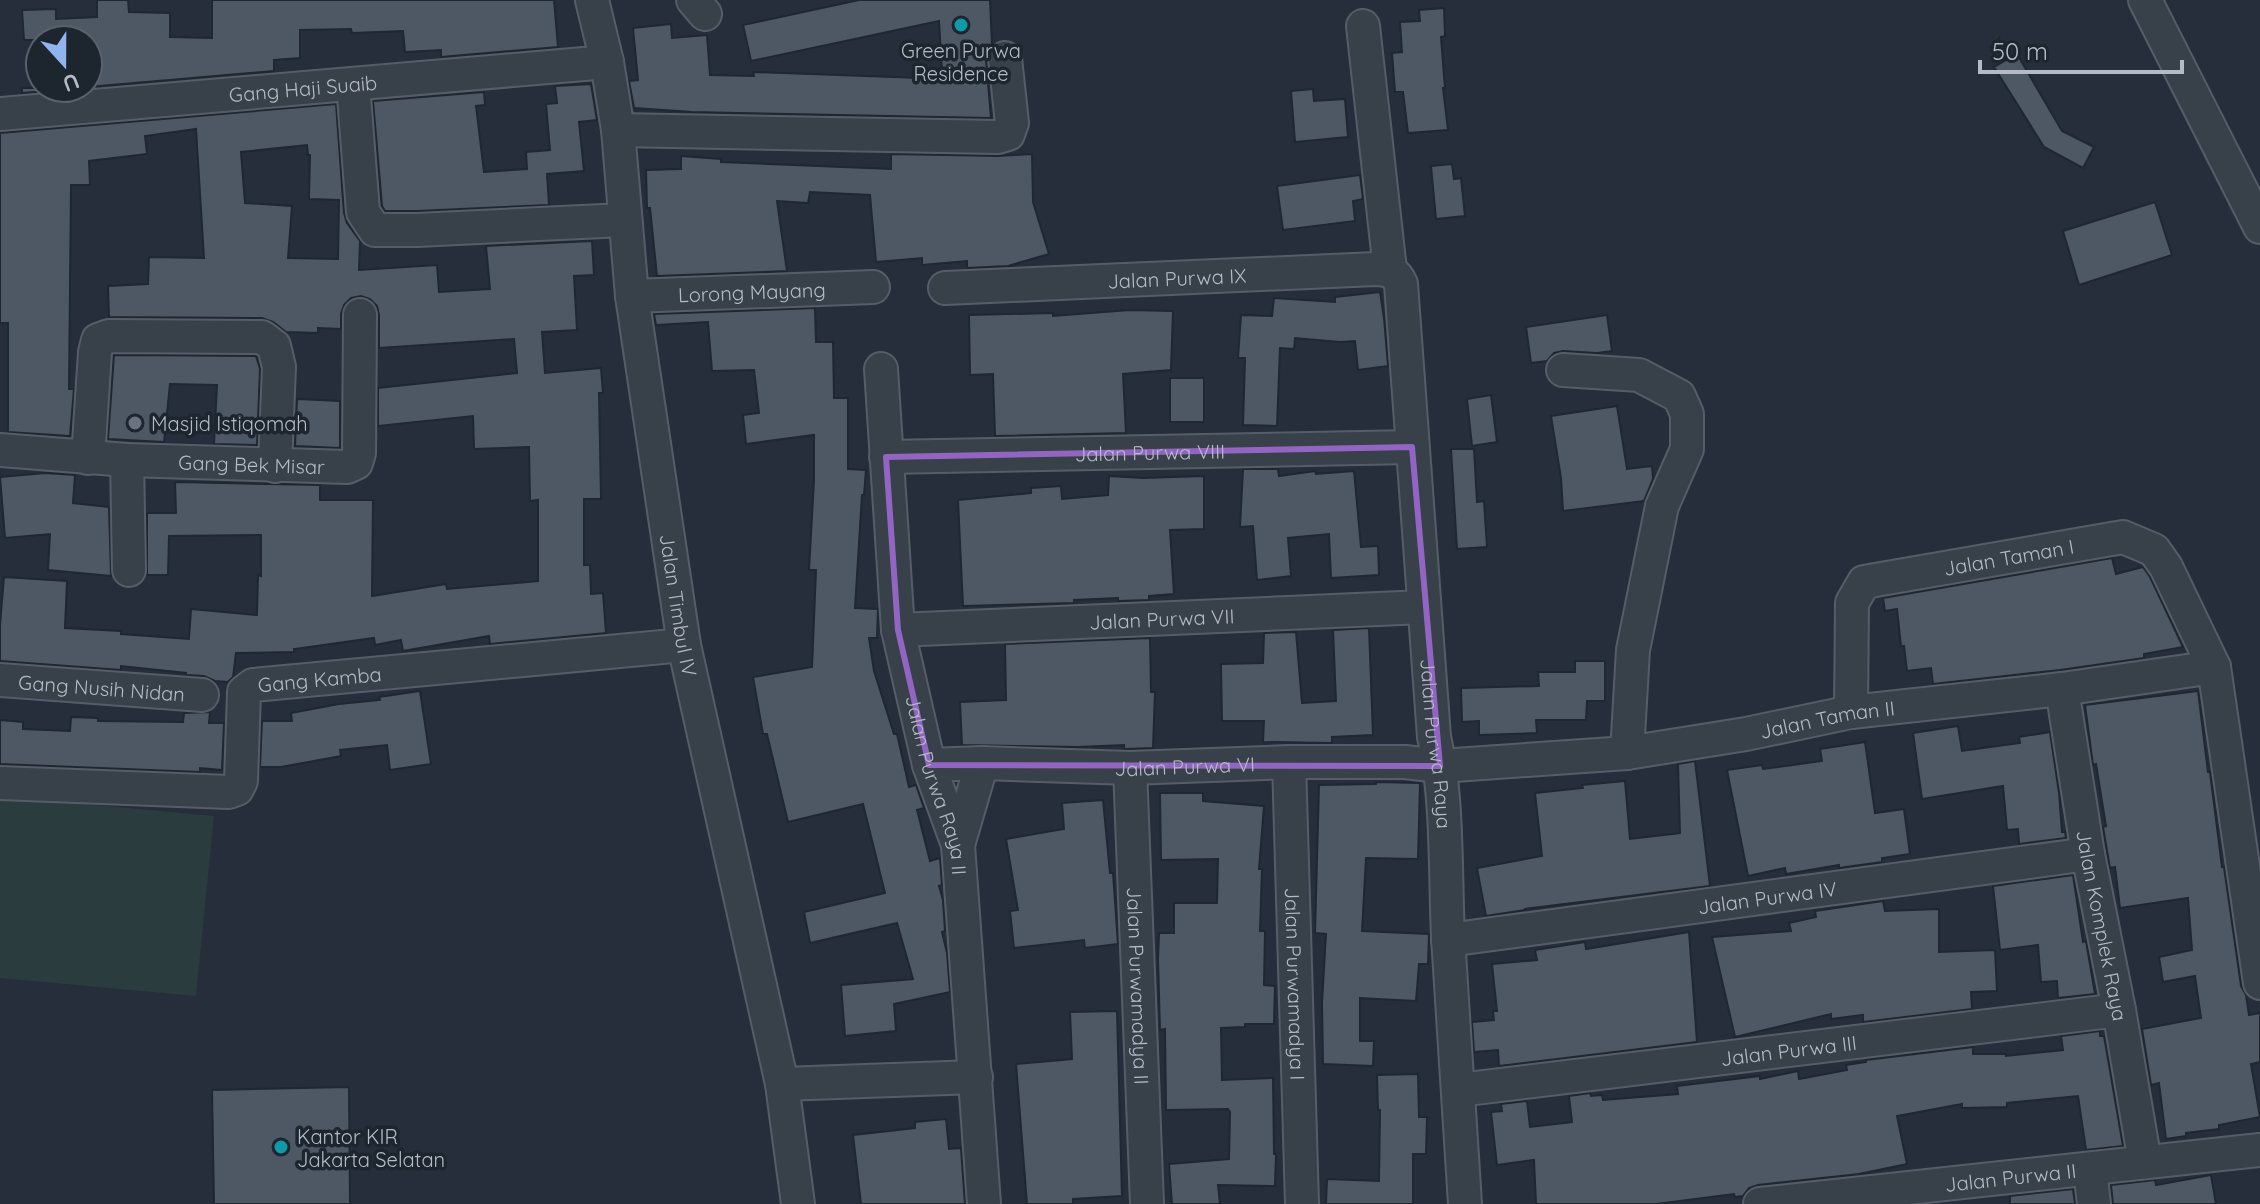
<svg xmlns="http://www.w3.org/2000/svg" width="2260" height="1204" font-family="Quicksand,sans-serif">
	<rect width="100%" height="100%" fill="#252e3a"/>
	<path fill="#2a3c3d" d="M0 796 214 816 196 996 0 978Z"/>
	<path fill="#4e5865" stroke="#1f2731" stroke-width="2" fill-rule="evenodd" d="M97 0H128L129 12 170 13V37L212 38V0H554L558 47 441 57V50L405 52 403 31 352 33 351 29 300 30V58L274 60V71L88 87V40H24L22 10 56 9V19L97 17Z
		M859 0H990L992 45 987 51 986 60 991 118 692 112 634 108 629 81 638 80 633 28 671 24 672 38 707 35 710 75 754 76 753 72 920 78 921 70 942 71 939 21 751 61 743 25Z
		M1444 8 1445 36 1441 37 1445 88H1443L1448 130 1408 133 1403 92H1395L1392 53 1402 52 1400 22 1420 21 1419 10Z
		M2017 54 2062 131 2094 147 2083 168 2044 147 1994 67Z
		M591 84 597 120 579 122 584 171 547 174 549 205 417 211H385L382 206 373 101 484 92 485 105 476 106 484 172 527 169 526 152 550 150 546 104 557 103 555 86Z
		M22 88H81L22 93Z
		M1313 89 1314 101 1345 99 1348 137 1295 142 1291 91Z
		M336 104 344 213 347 223 360 241 359 270 437 265 439 292 490 289 486 246 592 241 594 275 574 276 577 330 542 332 545 373 601 368 603 393H599L601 499H584V565H590L591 594 603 593 606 633 490 644 489 636 403 651 401 640 375 645 374 638 294 649V652L236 653 233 677 228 682 215 681 204 676 186 675V673L121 666V670L0 661V625L4 577 67 581 65 628 121 631V634L189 639 191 609 257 615 258 575 261 576V535L169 536 168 575H147V513H176L175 482 320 485V500H373L372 596 446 584 447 589 538 581V500L530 501 529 447 474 449 473 416 378 426V388L517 373 514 339 379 348V315L377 306 370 299 361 296 351 298 344 305 341 314V329L318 328V333L286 332 273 322 262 318 109 317 108 286 148 284 149 257 204 258 196 129 145 136 147 154 89 161 90 185H71L69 389H74L70 436 8 432V323H0V133ZM307 145 308 155H310L309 199 339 200 338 259 288 258 292 206 245 203 241 152Z
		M891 154 998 156 1032 154 1033 202 1049 254 1008 266 967 268V261L922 265V258L876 262 870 195 810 192 808 203 777 201 787 271 657 276 650 208H647L646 170 681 169V156L721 159V162L891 169Z
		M1452 164 1454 179 1461 178 1465 216 1436 219 1431 166Z
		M1360 175 1363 199 1353 201 1355 221 1283 230 1277 186Z
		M2155 202 2172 255 2079 285 2063 231Z
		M1380 292 1384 318 1388 366 1358 370 1355 341 1340 342 1295 338 1294 349 1280 348 1277 426 1243 425 1245 358H1238L1241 315 1272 316 1274 298 1335 302V297Z
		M815 308 816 342H833L834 398H848V469L866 470 864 495H862L855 608 878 609 877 638H869L874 671 894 734H897L909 787 916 785 924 808 917 810 930 861 940 858 942 885 939 886 943 900 945 931 942 932 947 953 950 992 894 1004 896 1031 845 1036 841 985 913 979 897 923 810 943 804 912 885 893 863 804 788 822 767 734H763L753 677 812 667 816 570H809L814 480V435L746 444 743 415 759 413 754 370 712 371 708 322 656 325 654 314Z
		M1130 310 1173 311 1171 370 1123 374 1126 433 995 436 993 374 970 375 969 315 1053 313V316Z
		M1607 315 1612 351 1597 353 1563 351 1554 353 1547 361 1531 363 1526 327Z
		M114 355 256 356 260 369 257 445 214 444 217 385 170 384 164 442 108 439Z
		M1170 378H1204V422H1170Z
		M1491 395 1497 442 1472 446 1467 399Z
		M297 399 340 401V448L295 446Z
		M1617 406 1627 469 1652 466 1653 479 1644 501 1563 511 1561 478 1551 416Z
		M1451 449H1474L1477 502 1484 501 1487 547 1457 549Z
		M1243 469H1278L1279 476 1315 471 1316 474 1354 471 1361 547 1378 546 1379 575 1331 578 1329 534 1288 538 1291 576 1257 580 1253 526 1240 527Z
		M45 473 75 475 73 503 109 507 111 576 48 570 50 534 5 538 0 477Z
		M1109 476 1143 478 1204 476V529L1170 530 1174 594 1149 596V600L1118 601V598L1074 600V603L963 606 958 500 1031 493V488L1061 486 1062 499 1108 495Z
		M2112 558 2116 574 2143 567 2150 577 2183 647 2144 654V658L2060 670 1933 684 1931 668 1907 671 1904 646H1901L1897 609 1885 611 1883 598Z
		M1369 628 1373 735 1332 737V743L1263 742 1264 721H1222L1221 664 1263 663 1264 633 1296 632 1302 703 1336 701 1333 630Z
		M1150 638 1151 692H1155L1153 748 1124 749V745L1078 747 962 745 960 702 1006 700 1005 644Z
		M1575 661H1605V701H1587L1586 720H1536L1537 733 1479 735V721L1462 722 1461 688 1539 686 1538 672H1575Z
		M420 691 431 764 390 770 387 745 340 750 341 756 281 767H260L262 721H292L291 713 339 704 380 700 379 697Z
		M2198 691 2208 772H2210L2222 867H2224L2241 986 2246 995 2249 1015 2260 1013V1062L2251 1064 2260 1117 2219 1125V1129L2186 1133V1136L2166 1139 2159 1083 2151 1085 2142 1029 2201 1018 2195 976 2163 982 2159 957 2192 950 2188 898 2120 908 2115 867 2110 868 2107 851 2103 827 2106 826 2096 764 2093 765 2085 705Z
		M210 712 209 723H224L222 770 200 768V772L0 764V720L23 722V729L70 731 71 717 98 718V721L183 722 184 713Z
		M1958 726 1962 751 2020 743 2019 737 2050 732 2059 793 2062 832H2065L2066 838 2019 844 2018 829 2007 830 2003 786 1922 799 1913 733Z
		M1865 742 1875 813 1904 809 1910 854 1882 858V862L1839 868V865L1786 874 1785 868 1748 876 1727 770 1762 765 1763 769 1822 761 1820 749Z
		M1695 761 1710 886 1525 909V910L1486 916 1477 868 1542 856 1535 793 1583 788 1582 785 1625 781 1630 839 1680 833 1678 764Z
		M1376 782 1420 783 1418 859 1366 858 1362 931 1429 934 1428 964H1419L1416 1001 1360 998V1041H1374L1373 1066 1323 1064 1322 1003 1326 934 1315 933 1319 785 1376 784Z
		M1160 793H1203V801L1264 806 1259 869H1262L1260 931H1265L1264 985 1275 986 1274 1024H1245V1027L1221 1028 1222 1080 1273 1078 1274 1154H1276L1275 1186 1218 1185 1220 1204H1172L1169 1164 1229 1159 1230 1112 1228 1109 1166 1110 1165 1029 1160 1030 1158 959 1159 933H1174V903H1217L1218 859 1161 860Z
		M1103 800 1110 873H1113L1118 944 1085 948 1084 940 1014 948 1010 911 1018 910 1006 839 1064 829 1062 803Z
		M2073 875 2083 942 2086 941 2095 994 2058 998 2057 981 2041 982 2038 945 2000 950 1993 886Z
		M1883 901 1885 911 1939 909V952L1995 950 1997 991 1971 992 1972 1009 1863 1022V1015L1831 1019V1014L1735 1037 1712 937 1791 931 1789 923 1816 917 1815 911Z
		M1689 932 1697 1042 1499 1066 1498 1050 1474 1052 1472 1022 1494 1020 1493 1011H1497L1492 964 1537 960 1535 950 1585 942 1586 949Z
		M1117 1011 1122 1196 1073 1199V1204H1027L1016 1064 1072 1059 1070 1012Z
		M2100 1031V1036H2104L2123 1146 2086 1150 2078 1096 2007 1103V1107L1962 1108V1104L1897 1116 1907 1164 1859 1174 1758 1185 1749 1188 1743 1196 1735 1197 1734 1194 1656 1204H1536L1534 1160 1497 1165 1491 1112 1502 1111 1501 1104 1527 1101 1530 1127 1572 1122 1569 1096 1590 1093 1591 1096 1602 1095 1603 1100 1678 1094 1677 1086 1760 1076V1079L1798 1071 1799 1079 1847 1070 1846 1065 1866 1062V1060L1973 1047V1054H2006V1056L2063 1050 2061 1036Z
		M1418 1074 1419 1117H1427L1426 1154H1413V1204H1326L1327 1179 1379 1181 1380 1110H1378L1377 1075Z
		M349 1087 350 1204H214L212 1090Z
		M946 1119 949 1149 961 1148 965 1204H861L853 1135 915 1128V1122Z
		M2211 1175 2216 1204H2113L2111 1185 2155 1180 2156 1185Z
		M2073 1189 2075 1204H2010V1196Z"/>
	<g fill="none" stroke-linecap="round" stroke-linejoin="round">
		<g stroke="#565d68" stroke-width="36">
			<g id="minor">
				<path id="s1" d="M592 0 607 62 618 130 632 296 684 645 782 1084 798 1204"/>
				<path d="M693 0 705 14"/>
				<path d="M2145 0 2260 227"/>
				<path d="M1363 26 1390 270"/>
				<path d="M353 84 363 212 375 230H417L624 220"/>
				<path id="s2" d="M0 114 607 62"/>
				<path d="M618 130 998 137 1008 134 1012 123 1005 58"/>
				<path id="s3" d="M945 288 1376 269C1390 270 1395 271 1401 284L1434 737C1448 798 1445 873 1448 937 1453 1026 1460 1115 1465 1204"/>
				<path id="s4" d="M632 296 873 287"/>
				<path id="s5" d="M881 369 898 630 929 765 958 845 984 1204"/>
				<path d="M1563 370 1639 375 1679 396 1687 414V449L1662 506 1633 650 1627 753"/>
				<path id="s6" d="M0 450 127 460 347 467 356 463 359 453 360 315"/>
				<path id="s7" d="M886 457 1412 447"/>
				<path d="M88 458 95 352 98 340 109 336 262 337 274 346 279 367 275 466"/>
				<path d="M127 460 129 570"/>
				<path id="s8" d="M898 630 1424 607"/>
				<path id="s9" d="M0 680 202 695"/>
				<path id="s10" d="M2062 689 2088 854 2119 1010 2145 1162"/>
				<path id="s11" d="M1851 712 1852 603 1864 582 2123 537 2154 550 2166 567 2214 667 2260 983"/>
				<path id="s12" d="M1289 762 1302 1204"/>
				<path id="s13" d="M929 765 982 763 1130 768 1289 762H1405L1440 766 1627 753 1746 734 1851 712 2062 689 2214 667"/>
				<path id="s14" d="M1130 768 1147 1204"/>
				<path id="s15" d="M0 783 229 792 237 789 241 781 244 692 253 685 684 645"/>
				<path d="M958 845 982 763"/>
				<path id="s16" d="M1448 940 2088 854"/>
				<path d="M782 1084 976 1077"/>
				<path id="s17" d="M1459 1090 2119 1010"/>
				<path d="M2090 1169 2094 1204"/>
				<path id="s18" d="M1760 1204 2260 1150"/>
			</g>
		</g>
		<use href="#minor" stroke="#38404a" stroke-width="32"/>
	</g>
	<path fill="none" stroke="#9265c2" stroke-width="6" stroke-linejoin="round" d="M1412 447 1440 766 929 765 898 630 886 457Z"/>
	<g fill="#0f9aa8" stroke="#1d252f" stroke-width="3">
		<circle cx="961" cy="25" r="8"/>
		<circle cx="281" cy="1147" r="8"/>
	</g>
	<circle fill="#6b7280" stroke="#1d252f" stroke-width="3" cx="135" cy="423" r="8"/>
	<g text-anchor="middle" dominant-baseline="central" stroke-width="7" stroke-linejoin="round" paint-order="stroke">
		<g font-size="20" fill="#b4bac6" stroke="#1d252f" text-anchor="start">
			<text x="961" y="50" text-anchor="middle">Green Purwa<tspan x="961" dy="23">Residence</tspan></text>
			<text x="151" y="423">Masjid Istiqomah</text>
			<text x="297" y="1136">Kantor KIR<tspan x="297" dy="23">Jakarta Selatan</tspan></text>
		</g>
		<g font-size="20" fill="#b4bac6" stroke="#1d252f">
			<text stroke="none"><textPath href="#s2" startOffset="304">Gang Haji Suaib</textPath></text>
			<text stroke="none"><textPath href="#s3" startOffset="232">Jalan Purwa IX</textPath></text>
			<text stroke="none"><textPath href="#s4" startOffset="120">Lorong Mayang</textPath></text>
			<text stroke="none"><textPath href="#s7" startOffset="264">Jalan Purwa VIII</textPath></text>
			<text stroke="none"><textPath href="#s6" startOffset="252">Gang Bek Misar</textPath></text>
			<text stroke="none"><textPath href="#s11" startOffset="280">Jalan Taman I</textPath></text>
			<text stroke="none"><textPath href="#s1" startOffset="612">Jalan Timbul IV</textPath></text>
			<text stroke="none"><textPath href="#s8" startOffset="264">Jalan Purwa VII</textPath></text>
			<text stroke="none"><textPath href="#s15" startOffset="414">Gang Kamba</textPath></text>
			<text stroke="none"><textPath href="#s9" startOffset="102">Gang Nusih Nidan</textPath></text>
			<text stroke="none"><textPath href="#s13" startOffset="902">Jalan Taman II</textPath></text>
			<text stroke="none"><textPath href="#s3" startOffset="924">Jalan Purwa Raya</textPath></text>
			<text stroke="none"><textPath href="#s13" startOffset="256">Jalan Purwa VI</textPath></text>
			<text stroke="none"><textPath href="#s5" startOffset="422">Jalan Purwa Raya II</textPath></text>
			<text stroke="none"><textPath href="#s16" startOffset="322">Jalan Purwa IV</textPath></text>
			<text stroke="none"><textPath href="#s10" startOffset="240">Jalan Komplek Raya</textPath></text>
			<text stroke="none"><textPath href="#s12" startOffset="222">Jalan Purwamadya I</textPath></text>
			<text stroke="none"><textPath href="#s14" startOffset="218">Jalan Purwamadya II</textPath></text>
			<text stroke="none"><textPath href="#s17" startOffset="332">Jalan Purwa III</textPath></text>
			<text stroke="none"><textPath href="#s18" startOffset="252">Jalan Purwa II</textPath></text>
		</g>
	</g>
	<g transform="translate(64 64) rotate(159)"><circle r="38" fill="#1d252f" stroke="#59616b" stroke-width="2"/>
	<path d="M0-6L14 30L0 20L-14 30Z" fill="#90b4ee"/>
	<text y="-12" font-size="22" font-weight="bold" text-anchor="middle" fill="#b4bac6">U</text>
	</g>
	<path d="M1980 60v12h202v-12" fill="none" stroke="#b4bac6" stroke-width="4"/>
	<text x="1992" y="60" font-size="24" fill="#b4bac6" stroke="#1d252f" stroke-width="6" paint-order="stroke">50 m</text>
</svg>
